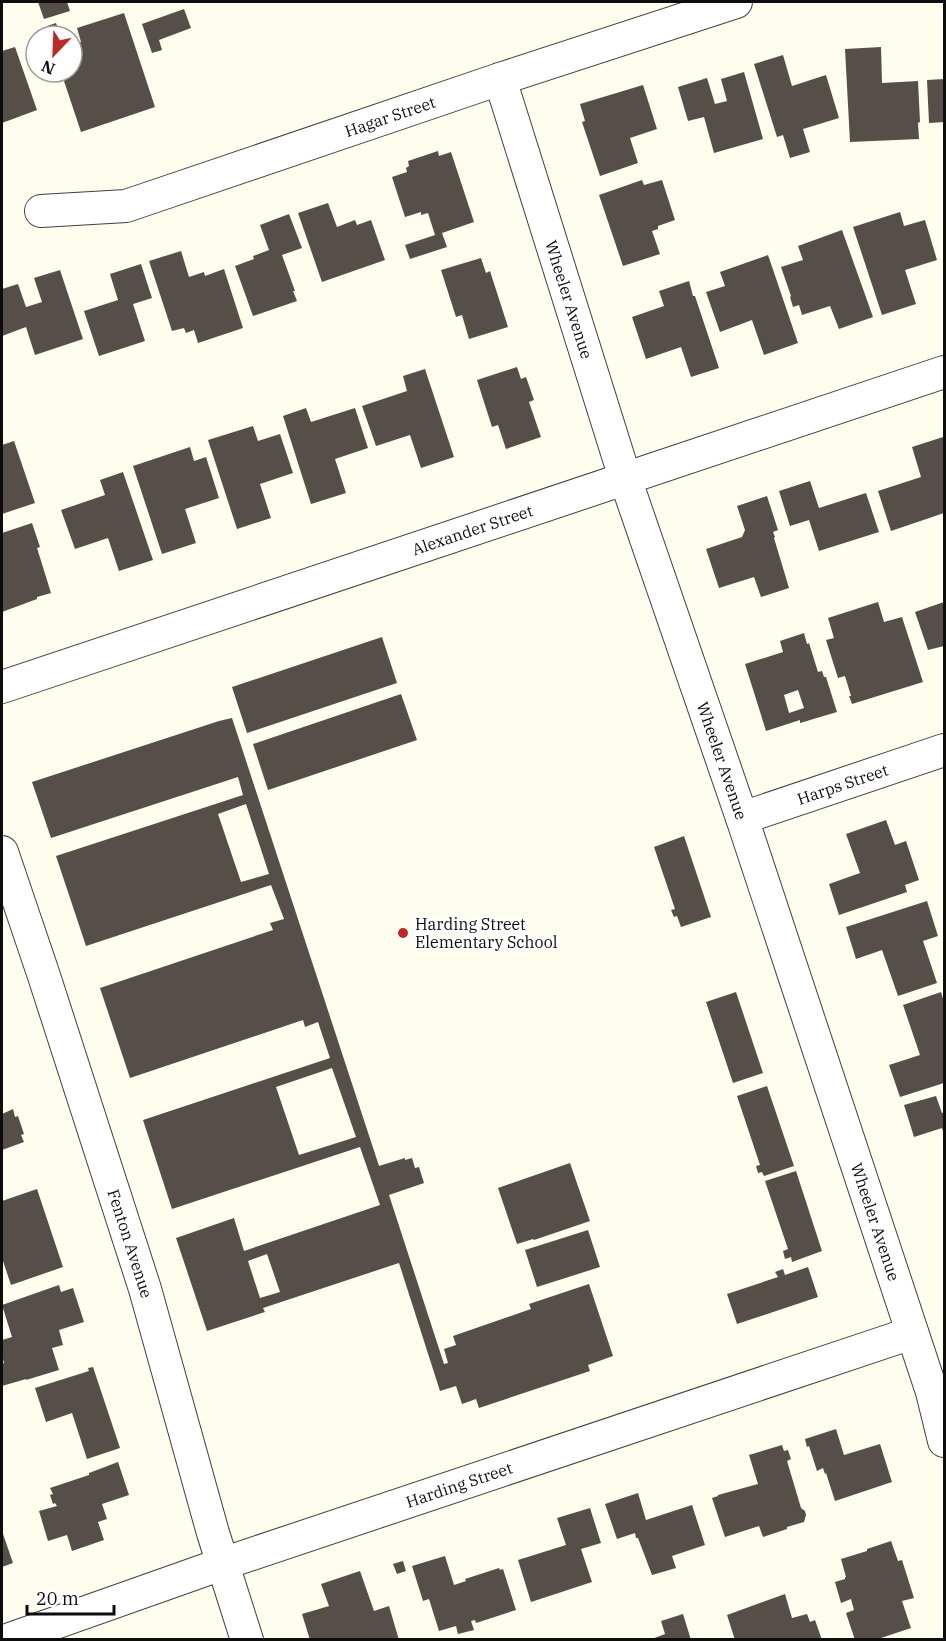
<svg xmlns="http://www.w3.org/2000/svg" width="946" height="1641" font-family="'IBM Plex Serif',serif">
	<rect width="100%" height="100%" fill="#fffded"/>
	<path fill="#564f49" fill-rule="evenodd" d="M38 2H67L70 11 44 19Z
		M184 9 191 28 159 40 162 50 152 53 142 24Z
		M124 13 155 107 81 132 61 72H72V45L81 42 77 28Z
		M56 23 61 36H50L47 26Z
		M15 47 37 110 2 123V51Z
		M881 47 882 83 918 81 920 122 918 123 919 139 850 142 845 49Z
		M783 55 792 86 826 75 839 118 803 129 810 152 790 158 783 135 777 137 754 64Z
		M744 72 763 139 714 153 704 117 688 121 678 87 707 78 715 104 727 101 721 79Z
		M944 79V122L929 123 927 80Z
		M643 85 657 129 630 138 638 163 600 176 582 122 585 121 580 104Z
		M438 151 439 156 451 152 474 222 442 233 447 247 410 259 405 245 435 235 428 213 421 215V212L405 217 392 177 407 172 406 168 409 166 408 161Z
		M642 180 644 185 662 180 675 220 658 226V229L652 231 660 254 623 266 599 195Z
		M328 203 337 227 355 220 357 225 371 220 385 260 322 282 298 213Z
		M900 212 904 226 925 220 937 260 905 270 916 304 882 315 853 227Z
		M289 214 302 248 282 255 295 291H293L297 301 253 316 235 266 254 259 253 256 269 250 260 225Z
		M842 230 873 317 839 329 830 306 802 315 799 305 793 307 790 297 791 296 781 267 803 260 798 246Z
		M181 251 189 277 204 272 205 276 224 269 243 328 198 343 194 330 186 333 184 328 172 331 149 261Z
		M768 255 798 343 764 355 752 320 720 332 706 292 725 286 720 272Z
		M481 258 486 273 490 271 508 327 469 339 462 315 456 317 441 270Z
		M141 264 152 298 133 304 145 341 99 356 84 311 118 300 110 274Z
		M60 270 83 339 35 355 26 327 2 336V289L18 284 26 307 42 302 34 278Z
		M689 281 693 296H695L719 368 691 377 681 347 646 359 632 317 664 306 659 291Z
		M517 367 521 379 526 377 534 400 529 402 541 437 506 449 498 425 492 427 477 380Z
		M425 369 454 457 421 468 410 435 376 446 362 406 407 391 403 376Z
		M306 408 311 422 355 408 368 448 335 459 346 493 311 504 283 416Z
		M253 426 258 441 280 434 293 473 260 484 271 518 237 529 208 440Z
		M943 437 944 442V513L891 531 878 491 921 477 912 447Z
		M14 441 35 503 2 514V445Z
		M190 447 194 461 206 457 219 498 185 509 196 543 162 554 133 466Z
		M123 472 153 560 119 571 108 538 75 549 61 510 105 495 100 480Z
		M810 481 819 508 866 493 879 532 819 551 809 520 790 526 779 491Z
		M767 496 778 530 773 532 775 537 774 538 789 588 761 597 754 577 719 588 706 549 742 537 745 530 737 506Z
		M32 523 40 547 37 548 51 593 37 597V599L2 612V533Z
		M878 602 884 622 902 617 923 682 852 704 849 696H851L845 676 838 678 826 640 834 638 828 618Z
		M944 602V646L928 650 915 612Z
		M804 633 807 644 809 643 818 672 822 671 824 677H826L837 712 800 723V720L766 731 745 664 783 652 780 641ZM798 690 804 708 789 713 784 695Z
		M382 637 397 683 247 733 232 687Z
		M401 694 417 740 268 790 253 744Z
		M232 718 379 1166 405 1158V1160L412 1158 415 1168 419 1167 424 1183 389 1195 444 1364 448 1363 444 1349 456 1345 453 1336 531 1309 529 1304 589 1284 613 1356 588 1365 590 1371 479 1408 476 1399 462 1404 456 1386 440 1391 399 1263 263 1308 265 1312 207 1331 176 1238 234 1218 244 1251 380 1205 360 1147 172 1209 143 1120 330 1058 318 1022 305 1027 303 1020 130 1078 100 988 273 930 270 923 284 919 271 885 86 946 56 856 243 795 238 777 51 838 32 782 219 721ZM246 804 269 874 241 882 218 814ZM332 1068 356 1137 299 1155 276 1087ZM267 1254 280 1292 260 1298 248 1261Z
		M886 820 895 845 906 841 919 880 905 885 907 892 839 915 829 884 860 873 846 834Z
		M684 836 711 917 681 927 677 916 674 917 671 910 675 909 654 847Z
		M927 901 938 936 923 941 937 983 898 996 882 950 856 959 846 927Z
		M736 992 763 1073 733 1083 706 1002Z
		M941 992 944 1002V1083L900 1097 889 1065 920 1055 903 1005Z
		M767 1086 794 1166 764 1176 762 1172 758 1173 756 1166 760 1165 737 1096Z
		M936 1096 942 1113 944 1112V1134L942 1128 914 1137 904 1105Z
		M13 1109 15 1117 18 1116 24 1134 21 1135 24 1142 2 1150V1114Z
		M570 1163 590 1221 534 1240 533 1239 517 1244 498 1188Z
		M796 1171 822 1251 792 1262 791 1257 785 1259 783 1251 788 1249 765 1181Z
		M37 1189 63 1267 11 1285 2 1258V1201Z
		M588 1230 600 1267 537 1287 525 1250Z
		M808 1267 818 1297 737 1324 727 1294 778 1277 775 1272 783 1269 785 1275Z
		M59 1285 61 1292 73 1288 84 1322 59 1330 63 1345 52 1348 59 1370 26 1380V1379L2 1386V1364L4 1363 2 1356V1340L12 1337 2 1305Z
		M93 1367 120 1448 87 1459 72 1413 46 1422 35 1388 89 1371 88 1368Z
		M836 1429 844 1455 880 1444 892 1482 835 1501 826 1473 825 1474 823 1468 817 1471 809 1446 807 1447 805 1439Z
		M782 1445 784 1451 788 1450 791 1459 787 1461 801 1508 805 1511 806 1515 804 1522 787 1527V1529L763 1537 759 1526 725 1537 712 1498 718 1496V1495L758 1484 749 1455Z
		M118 1462 129 1495 102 1504 107 1519 98 1522 104 1540 72 1551 67 1535 48 1541 39 1511 57 1506 55 1503 53 1504 50 1495 53 1494 50 1488 89 1475V1473Z
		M638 1493 646 1520 692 1505 705 1545 672 1556 676 1568 652 1575 638 1538H636L635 1533 617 1539 605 1504Z
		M590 1508 601 1543 581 1549 592 1582 531 1602 518 1560 566 1545 557 1518Z
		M2 1531 13 1563 2 1567Z
		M891 1541 898 1561 902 1560 914 1598 902 1601 911 1628 875 1640H855L846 1613 854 1610 851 1599 841 1603 835 1582 845 1579V1577H846L841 1559 867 1551V1549Z
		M445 1556 454 1585 466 1581 465 1579 499 1568 500 1570 503 1569 516 1610 476 1623 475 1620 471 1621 474 1630 458 1634 456 1626 439 1631 429 1599 423 1601 412 1566Z
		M403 1561 406 1571 397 1574 393 1564Z
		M360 1571 374 1611 389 1606 399 1640H310L302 1614 329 1606 321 1584Z
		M785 1594 792 1618 807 1614 810 1622 815 1620 822 1640H786L785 1638 781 1640H735L727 1615Z
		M683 1614 691 1640H649L665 1634 661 1621Z"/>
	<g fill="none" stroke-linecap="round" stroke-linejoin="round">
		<g stroke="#404040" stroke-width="34">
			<g id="street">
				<path id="s1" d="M500 79 625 478 742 818 932 1392 944 1441"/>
				<path id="s2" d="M41 211 126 206 500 79 736 2"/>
				<path id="s3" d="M2 687 944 372"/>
				<path id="s4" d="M742 818 944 750"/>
				<path id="s5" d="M2 852 44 976 145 1289 213 1533 247 1640"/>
				<path id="s6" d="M7 1640 222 1564 912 1333"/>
			</g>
		</g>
		<use href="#street" stroke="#fff" stroke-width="32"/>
	</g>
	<circle fill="#bd2925" stroke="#fff" stroke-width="2" cx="403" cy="933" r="6"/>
	<g text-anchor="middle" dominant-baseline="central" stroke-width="6" stroke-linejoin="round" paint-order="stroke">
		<g font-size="16" fill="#0d0d0d" stroke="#fff">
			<text stroke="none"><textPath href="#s2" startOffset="364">Hagar Street</textPath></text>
			<text stroke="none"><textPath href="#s1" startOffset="231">Wheeler Avenue</textPath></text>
			<text stroke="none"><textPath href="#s3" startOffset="496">Alexander Street</textPath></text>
			<text stroke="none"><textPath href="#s1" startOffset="717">Wheeler Avenue</textPath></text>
			<text stroke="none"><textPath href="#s4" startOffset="106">Harps Street</textPath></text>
			<text stroke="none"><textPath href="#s1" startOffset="1203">Wheeler Avenue</textPath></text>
			<text stroke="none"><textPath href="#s5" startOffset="412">Fenton Avenue</textPath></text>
			<text stroke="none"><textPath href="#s6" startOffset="478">Harding Street</textPath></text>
		</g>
		<g font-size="16" fill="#0d0d0d" stroke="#fff" text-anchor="start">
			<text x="415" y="924">Harding Street<tspan x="415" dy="18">Elementary School</tspan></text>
		</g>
	</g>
	<rect width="946" height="1641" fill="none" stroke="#0d0d0d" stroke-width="6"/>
	<g transform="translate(54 54) rotate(203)"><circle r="28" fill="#ffffff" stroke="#9e9e9e" stroke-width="1.5"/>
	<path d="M0-4.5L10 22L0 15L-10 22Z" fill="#bd2925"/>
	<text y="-9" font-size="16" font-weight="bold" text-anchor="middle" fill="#0d0d0d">N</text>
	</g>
	<path d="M27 1605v9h87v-9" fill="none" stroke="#0d0d0d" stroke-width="3"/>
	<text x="36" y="1605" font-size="18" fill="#0d0d0d" stroke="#ffffff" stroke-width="4.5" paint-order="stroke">20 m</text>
</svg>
